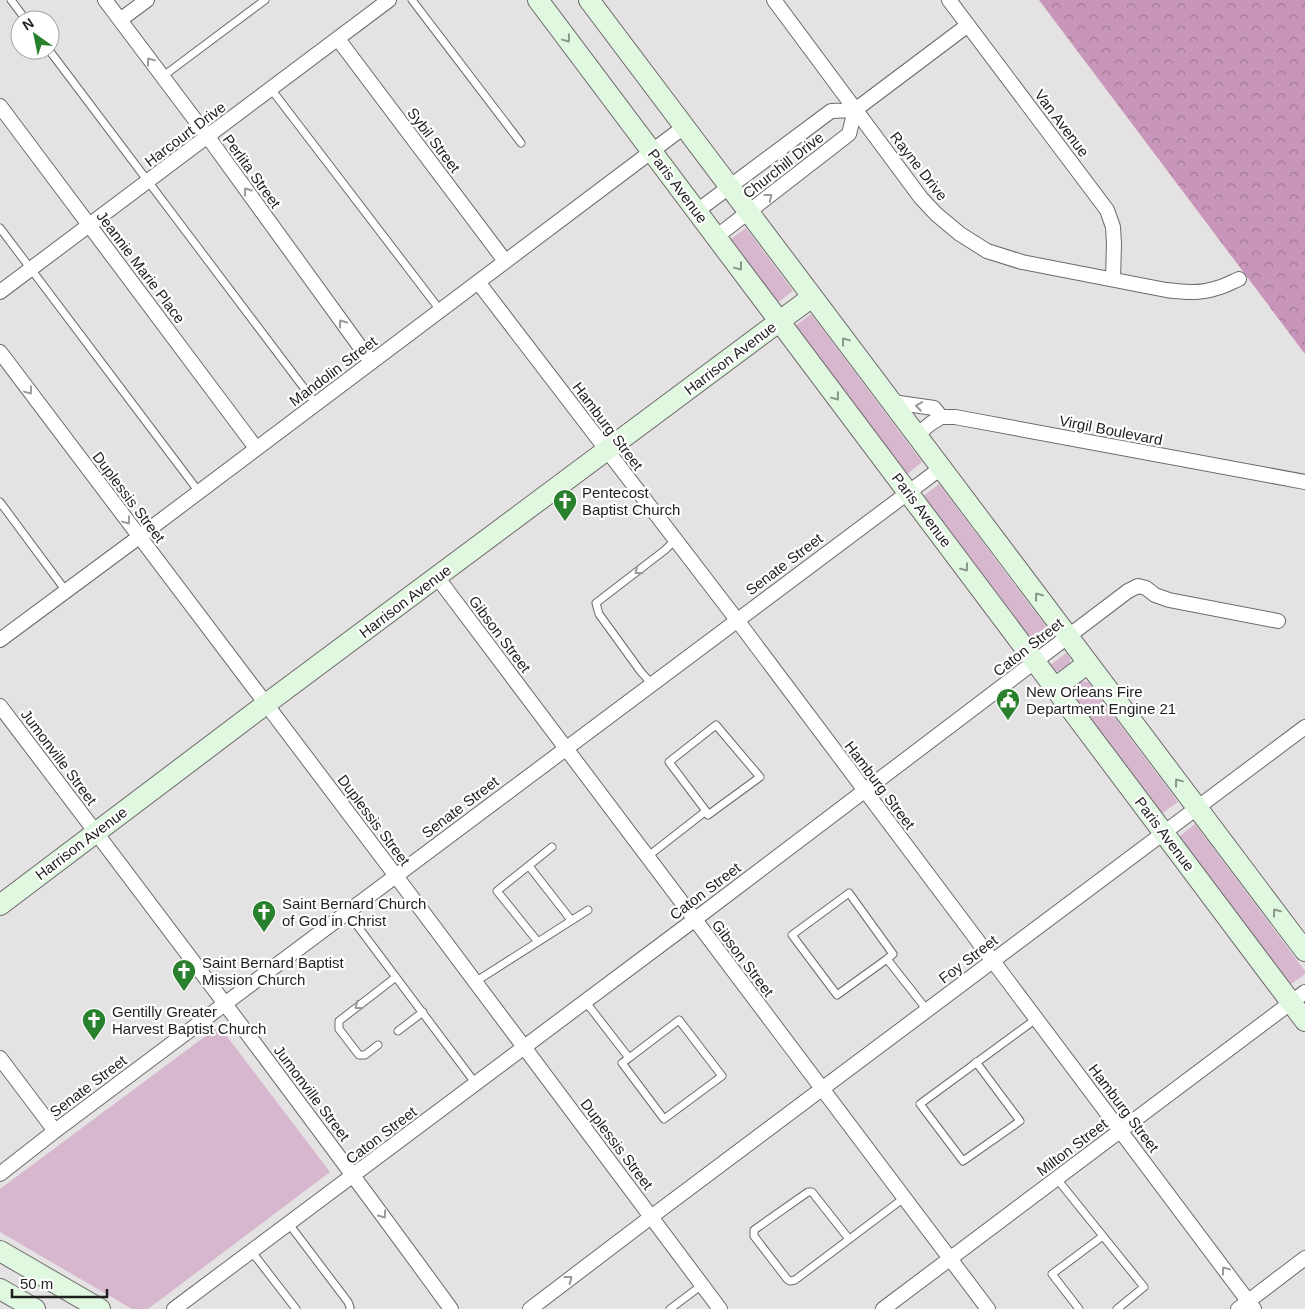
<svg xmlns="http://www.w3.org/2000/svg" width="1305" height="1309" font-family="Helvetica,sans-serif">
	<defs>
		<pattern id="forest-crowns" width="20" height="18" patternUnits="userSpaceOnUse" patternTransform="scale(1.25)"><rect width="20" height="18" fill="#c896ba"/><path d="M2 6a3 3 0 1 1 6 0M12 15a3 3 0 1 1 6 0" fill="none" stroke="#a27a97"/></pattern>
	</defs>
	<rect width="100%" height="100%" fill="#e5e2e4"/>
	<path fill="#d6b7cd" d="M746 228 793 291 777 303 729 240Z
		M811 314 922 462 906 475 794 327Z
		M939 484 1050 632 1033 645 922 497Z
		M1066 653 1070 658V663L1059 671H1053L1049 666Z
		M1082 681 1088 682 1178 802 1161 814 1071 694V689Z
		M1195 824 1305 971V974L1290 985 1179 837Z
		M219 1026 330 1172 148 1309H132L0 1232V1189Z"/>
	<path fill="url(#forest-crowns)" d="M1039 0H1305V354Z"/>
	<g fill="none" stroke-linecap="round" stroke-linejoin="round">
		<g stroke="#6d6a6c" stroke-width="9">
			<path id="lane" d="M11 0 26 20
				M412 0 521 143
				M49 50 316 404
				M162 77 265 0
				M271 89 440 310
				M0 228 199 492
				M0 502 66 591
				M652 684 641 672 599 614 596 603 665 550 675 540
				M647 857 706 811 669 762 716 725 760 777 708 815 706 811
				M529 866 571 920
				M347 912 476 1084
				M538 942 497 891 552 847
				M887 959 893 954 849 893 792 935 837 995 887 959 927 1010
				M475 982 588 910
				M585 1001 629 1058 679 1020 722 1076 664 1119 622 1063 629 1058
				M398 1031 423 1012
				M378 1045 365 1055H359L339 1029V1021L396 977
				M976 1062 1020 1121 963 1161 920 1104 1036 1019
				M1057 1179C1086 1215 1115 1251 1144 1287L1117 1309
				M289 1224 348 1302 350 1307V1309
				M849 1239 812 1192H808L754 1230V1236L787 1279 790 1281 795 1280 904 1198
				M252 1252 296 1309
				M670 1309 702 1285
				M1079 1309 1052 1274 1103 1236"/>
		</g>
		<g stroke="#6d6a6c" stroke-width="16">
			<path id="street" d="M105 0 208 137 371 362
				M774 0 921 198 936 214 960 234 987 251 1022 262 1166 290C1183 292 1200 294 1217 288 1225 286 1232 282 1239 279
				M949 0 1107 210 1113 227 1114 244 1113 279
				M120 20 147 0
				M338 39 505 261
				M0 106 256 448
				M697 211 831 111 855 110 968 25
				M716 237 849 134 855 110
				M478 282 737 620 1254 1309
				M0 292 389 0
				M0 352 396 876 720 1309
				M892 402 934 408 941 417
				M917 435 930 424 941 417H955L1305 482
				M437 577 988 1309
				M0 640 139 537 684 127
				M0 706C152 906 303 1106 451 1309
				M0 1058 55 1131
				M0 1174 55 1131 941 468
				M174 1309 694 920 1128 591 1138 586 1146 588 1155 595 1169 600 1278 621
				M530 1309 651 1217 1305 727
				M883 1309 1305 992
				M1238 1309 1305 1258"/>
		</g>
		<g stroke="#6d6a6c" stroke-width="22">
			<path id="secondary" d="M538 0 1305 1021
				M589 0 1305 951
				M1055 688 1088 663
				M0 905 266 704 812 297
				M0 1251 100 1309
				M0 1289 35 1309"/>
		</g>
		<use href="#lane" stroke="#fff" stroke-width="7"/>
		<use href="#street" stroke="#fff" stroke-width="14"/>
		<use href="#secondary" stroke="#e1f8e0" stroke-width="20"/>
	</g>
	<defs><path id="oneway-chevron" d="M-2-3.5L2.5 0L-2 3.5" fill="none" stroke-width="1.6" stroke-linecap="round" stroke-linejoin="round" transform="scale(1.25)"/></defs>
	<g stroke="#8a968a">
		<use href="#oneway-chevron" transform="translate(567 39) rotate(53)"/>
		<use href="#oneway-chevron" transform="translate(739 267) rotate(53)"/>
		<use href="#oneway-chevron" transform="translate(845 341) rotate(-127)"/>
		<use href="#oneway-chevron" transform="translate(836 397) rotate(53)"/>
		<use href="#oneway-chevron" transform="translate(965 568) rotate(53)"/>
		<use href="#oneway-chevron" transform="translate(1038 596) rotate(-127)"/>
		<use href="#oneway-chevron" transform="translate(1178 782) rotate(-127)"/>
		<use href="#oneway-chevron" transform="translate(1276 912) rotate(-127)"/>
	</g>
	<g stroke="#9b9a9b">
		<use href="#oneway-chevron" transform="translate(150 61) rotate(-127)"/>
		<use href="#oneway-chevron" transform="translate(247 191) rotate(-126)"/>
		<use href="#oneway-chevron" transform="translate(769 197) rotate(-38)"/>
		<use href="#oneway-chevron" transform="translate(342 323) rotate(-126)"/>
		<use href="#oneway-chevron" transform="translate(29 391) rotate(53)"/>
		<use href="#oneway-chevron" transform="translate(919 406) rotate(-171)"/>
		<use href="#oneway-chevron" transform="translate(127 521) rotate(53)"/>
		<use href="#oneway-chevron" transform="translate(638 571) rotate(143)"/>
		<use href="#oneway-chevron" transform="translate(358 1006) rotate(143)"/>
		<use href="#oneway-chevron" transform="translate(383 1215) rotate(54)"/>
		<use href="#oneway-chevron" transform="translate(1225 1270) rotate(-127)"/>
		<use href="#oneway-chevron" transform="translate(569 1279) rotate(-37)"/>
	</g>
	<defs>
		<g id="church-pin" transform="scale(1.25)"><path d="M0 17L-7.5 6A9.5 9.5 0 1 1 7.5 6Z" fill="#29802d" stroke="#fff"/><path d="M-1.2-6h2.4v3.5h3.3v2.4h-3.3V6h-2.4V-.1h-3.3v-2.4h3.3Z" fill="#fff"/></g>
		<g id="civic-pin" transform="scale(1.25)"><path d="M0 17L-7.5 6A9.5 9.5 0 1 1 7.5 6Z" fill="#29802d" stroke="#fff"/><path d="M-.6-6.5H3V-4.5H.6V-3L4-1V1h2V6H-6V1h2V-1L-.6-3ZM-1.2 2.5V6h2.4V2.5Z" fill="#fff"/></g>
	</defs>
	<g fill-rule="evenodd">
		<use href="#church-pin" x="565" y="501"/>
		<use href="#civic-pin" x="1008" y="700"/>
		<use href="#church-pin" x="264" y="912"/>
		<use href="#church-pin" x="184" y="971"/>
		<use href="#church-pin" x="94" y="1020"/>
	</g>
	<g text-anchor="middle" dominant-baseline="central" stroke-width="4.5" stroke-linejoin="round" paint-order="stroke">
		<g font-size="15" fill="#201f20" stroke="#fff">
			<text transform="translate(1062 123) rotate(53)">Van Avenue</text>
			<text transform="translate(185 134) rotate(-37)">Harcourt Drive</text>
			<text transform="translate(434 140) rotate(53)">Sybil Street</text>
			<text transform="translate(783 165) rotate(-38)">Churchill Drive</text>
			<text transform="translate(919 166) rotate(52)">Rayne Drive</text>
			<text transform="translate(252 171) rotate(54)">Perlita Street</text>
			<text transform="translate(678 186) rotate(53)">Paris Avenue</text>
			<text transform="translate(141 267) rotate(53)">Jeannie Marie Place</text>
			<text transform="translate(730 358) rotate(-37)">Harrison Avenue</text>
			<text transform="translate(333 371) rotate(-37)">Mandolin Street</text>
			<text transform="translate(608 426) rotate(53)">Hamburg Street</text>
			<text transform="translate(1111 430) rotate(11)">Virgil Boulevard</text>
			<text transform="translate(129 497) rotate(53)">Duplessis Street</text>
			<text transform="translate(922 510) rotate(53)">Paris Avenue</text>
			<text transform="translate(784 564) rotate(-37)">Senate Street</text>
			<text transform="translate(405 601) rotate(-37)">Harrison Avenue</text>
			<text transform="translate(500 634) rotate(53)">Gibson Street</text>
			<text transform="translate(1028 647) rotate(-38)">Caton Street</text>
			<text transform="translate(59 757) rotate(53)">Jumonville Street</text>
			<text transform="translate(880 785) rotate(53)">Hamburg Street</text>
			<text transform="translate(460 807) rotate(-37)">Senate Street</text>
			<text transform="translate(374 820) rotate(53)">Duplessis Street</text>
			<text transform="translate(1165 834) rotate(53)">Paris Avenue</text>
			<text transform="translate(81 843) rotate(-37)">Harrison Avenue</text>
			<text transform="translate(705 891) rotate(-37)">Caton Street</text>
			<text transform="translate(743 958) rotate(53)">Gibson Street</text>
			<text transform="translate(968 959) rotate(-37)">Foy Street</text>
			<text transform="translate(88 1086) rotate(-37)">Senate Street</text>
			<text transform="translate(312 1093) rotate(53)">Jumonville Street</text>
			<text transform="translate(1124 1108) rotate(53)">Hamburg Street</text>
			<text transform="translate(381 1135) rotate(-37)">Caton Street</text>
			<text transform="translate(617 1144) rotate(53)">Duplessis Street</text>
			<text transform="translate(1072 1147) rotate(-37)">Milton Street</text>
		</g>
		<g font-size="15" fill="#201f20" stroke="#fff" text-anchor="start">
			<text x="582" y="492">Pentecost<tspan x="582" dy="17">Baptist Church</tspan></text>
			<text x="1026" y="691">New Orleans Fire<tspan x="1026" dy="17">Department Engine 21</tspan></text>
			<text x="282" y="903">Saint Bernard Church<tspan x="282" dy="17">of God in Christ</tspan></text>
			<text x="202" y="962">Saint Bernard Baptist<tspan x="202" dy="17">Mission Church</tspan></text>
			<text x="112" y="1011">Gentilly Greater<tspan x="112" dy="17">Harvest Baptist Church</tspan></text>
		</g>
	</g>
	<g transform="translate(35 35) rotate(327)"><circle r="24" fill="#ffffff" stroke="#a6a5a6"/>
	<path d="M0-4L9 19L0 12L-9 19Z" fill="#29802d"/>
	<text y="-8" font-size="14" font-weight="bold" text-anchor="middle" fill="#201f20">N</text>
	</g>
	<path d="M12 1289v8h95v-8" fill="none" stroke="#201f20" stroke-width="2.5"/>
	<text x="20" y="1289" font-size="15" fill="#201f20" stroke="#ffffff" stroke-width="4" paint-order="stroke">50 m</text>
</svg>
